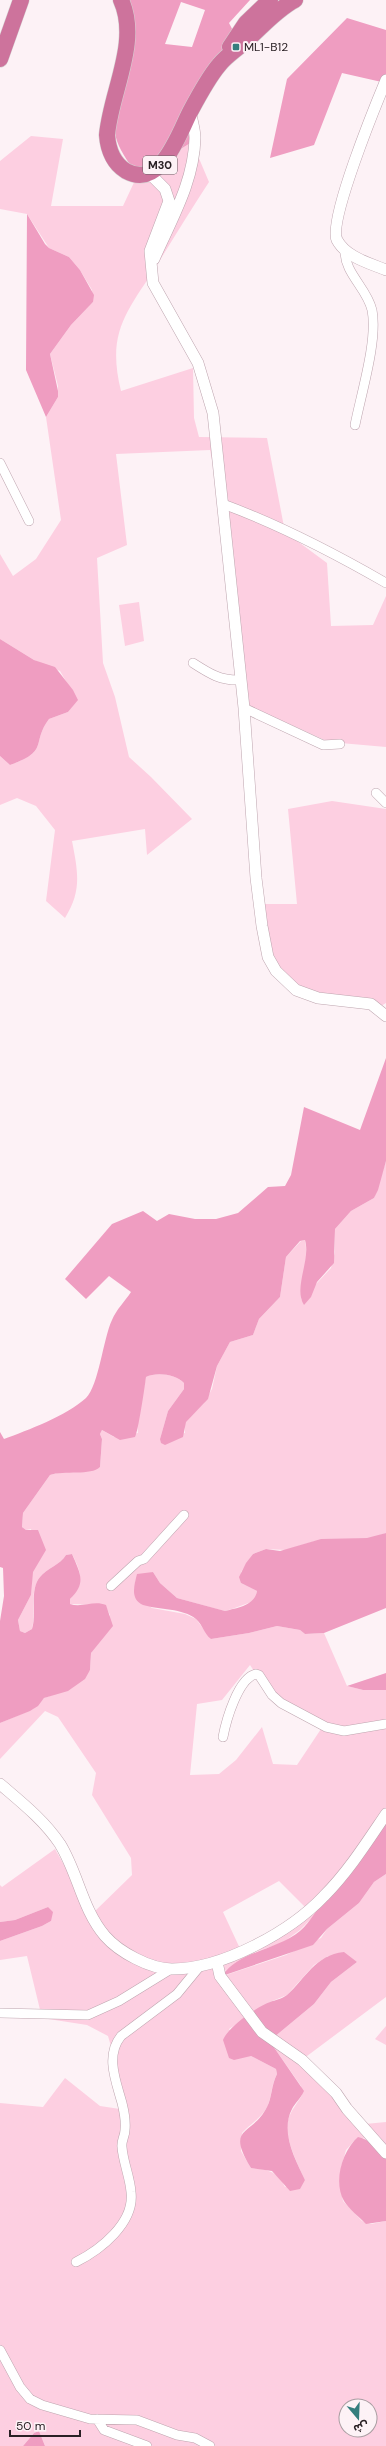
<svg xmlns="http://www.w3.org/2000/svg" width="386" height="2446" font-family="'DM Sans','Noto Sans Arabic',sans-serif">
	<rect width="100%" height="100%" fill="#fdf2f6"/>
	<path fill="#fdcfe1" fill-rule="evenodd" d="M31 136 63 139 51 206H123L137 176 192 142 209 182C191 210 174 237 157 265 128 311 106 331 121 391L193 368 194 418 199 437 267 438 285 532 327 563 331 626 373 625 386 596V747L329 742 249 706 224 518 210 450 116 454 127 545 97 558 103 663 115 697 129 757 151 777 192 819 147 855 145 829 72 841C78 872 82 891 65 918L46 901 55 830 36 806 17 798 0 805V756L10 765C50 751 31 743 49 719L68 712 77 700 60 671 34 660 0 639V554L13 576 36 559 61 520 46 417 58 397V386L50 354 71 325 93 302 92 290 80 270 69 257 49 248 27 214 0 209V161Z
		M139 602 144 641 125 646 119 605Z
		M332 801 386 809V1003L381 1006 320 999 277 972 262 904H297L288 809Z
		M386 1161V1533L372 1538 315 1541 286 1550 266 1549 253 1554 241 1572V1583L257 1591 256 1597 254 1601 232 1609 225 1611 217 1609 177 1598 160 1583 153 1572 136 1579 134 1591 152 1608 185 1614 196 1619 211 1639 249 1633 277 1626 300 1630 305 1634 324 1633 347 1686 363 1690H386V1819L324 1898 316 1914 300 1930 282 1943 252 1953 225 1971 226 1975 286 1955 321 1938 327 1929 359 1903 374 1882 386 1874V1997L299 2062 365 2124 386 2122V2159L364 2138 354 2141 346 2150 341 2168V2188L343 2201 362 2221 371 2224 386 2221V2446H45L39 2431 34 2433 23 2446H0V2103L43 2107 65 2078 100 2106 120 2109 115 2060 108 2036 87 2025 42 2018 27 1956 0 1960V1941L42 1926 51 1921 48 1907 15 1920 0 1922V1885L2 1887 55 1849 92 1914 132 1875 131 1858 92 1795 96 1773 58 1717 45 1711 0 1759V1723L33 1709 44 1698 72 1688 90 1670 91 1653 110 1615 105 1605 70 1604V1599C84 1581 82 1574 72 1554L66 1555C60 1565 47 1568 40 1577 29 1590 36 1614 32 1629L25 1633 20 1631 18 1620 31 1595 32 1572 38 1562 31 1529 26 1530 22 1527 23 1513 50 1475C67 1469 83 1474 100 1467L102 1439 100 1434 102 1430 114 1437 138 1433 137 1422 146 1377C156 1372 176 1374 184 1383V1389L168 1411 160 1439 185 1433V1422L204 1403 212 1389 217 1366 230 1342 253 1335 259 1319 280 1297 286 1257 301 1241 305 1240C309 1260 301 1280 301 1300L331 1268 335 1252V1229L351 1211 374 1198ZM250 1665 270 1695 325 1723 297 1765 273 1764 262 1727 236 1760 219 1774 190 1775 197 1704 222 1700ZM279 1881 308 1910 243 1955 223 1912ZM328 1956 357 1962 331 1982 314 2004 273 2038 271 2043 301 2086 302 2095C297 2104 291 2110 288 2120 283 2135 298 2165 305 2180L285 2187C277 2171 268 2170 251 2168L241 2151 242 2133C250 2124 263 2117 268 2105 272 2095 271 2086 277 2074L276 2069 251 2056H246L229 2029 270 2002 287 1995 314 1965ZM346 2406H370V2430H346Z
		M386 2026V2045L375 2039Z"/>
	<path fill="#ef9dc1" fill-rule="evenodd" d="M129 0H250L229 23 240 44C214 78 194 98 192 142L137 176C131 165 121 153 117 141 105 109 131 37 129 0ZM181 2 205 10 192 47 165 44Z
		M347 18 386 30V83L342 73 314 145 270 158 287 79Z
		M27 214 45 244 49 248 69 257 80 270 94 295 93 302 71 325 50 354 58 391V397L46 417 26 370Z
		M0 639 34 660 55 667 73 690 78 700 68 712 49 719C31 743 50 751 10 765L0 756Z
		M386 1058V1161L378 1190 374 1198 351 1211 335 1229 334 1263 317 1282 311 1297 304 1305C293 1288 311 1260 305 1240L300 1241 286 1257 280 1297 259 1319 253 1335 230 1342 217 1366 208 1399 186 1422 183 1437 165 1445 161 1443 160 1439 168 1411 184 1389V1383C176 1374 156 1372 146 1377 145 1385 138 1433 135 1437L120 1440 102 1430 100 1434 102 1439 100 1467C91 1476 64 1470 50 1475L23 1513 22 1527 26 1530H38L46 1550 33 1572 31 1595 18 1620 20 1631 25 1633 32 1629C37 1614 29 1590 40 1577 47 1568 60 1565 66 1555L72 1554C80 1573 87 1583 70 1599V1604C82 1608 94 1600 106 1605L113 1626 91 1653 90 1670 85 1679 68 1691 44 1698 38 1706 30 1711 0 1723V1621L4 1596 3 1568 0 1567V1432L4 1439C28 1430 66 1416 86 1398 99 1385 103 1339 112 1320 116 1310 125 1301 131 1292L109 1276 86 1299 65 1279 112 1224 143 1211 157 1221 169 1214 195 1219H216L238 1213 268 1187 285 1186 291 1175 304 1107 360 1130Z
		M386 1533V1608L324 1633 305 1634 300 1630 277 1626 249 1633 211 1639C204 1634 203 1625 196 1619 183 1608 159 1610 143 1605 130 1599 134 1586 137 1574L153 1572 160 1583 177 1598 225 1611C238 1608 255 1605 257 1591L241 1583 239 1577 246 1563 253 1554 266 1549 280 1551 321 1539 367 1538Z
		M386 1673V1690H363L347 1686Z
		M386 1819V1874L374 1882 359 1903 327 1929 313 1945 222 1976C239 1951 277 1950 300 1931 311 1921 317 1909 326 1897 345 1870 366 1845 386 1819Z
		M48 1907 53 1912 51 1921 42 1926 0 1941V1922L15 1920Z
		M344 1952 357 1962 331 1982 314 2004 273 2038 271 2043 304 2091C301 2098 295 2103 292 2109 280 2132 295 2159 305 2180L300 2189 290 2191 272 2171 251 2168C225 2125 252 2137 267 2107 272 2098 271 2086 277 2074L276 2069 251 2056 234 2060 229 2058 223 2040C229 2026 255 2008 270 2002 275 2000 282 1999 287 1995 306 1978 315 1955 344 1952Z
		M358 2137C370 2139 378 2150 386 2159V2221L366 2224C359 2217 349 2209 344 2201 333 2182 342 2151 358 2137Z
		M39 2431 45 2446H23L34 2433Z"/>
	<g fill="none" stroke-linecap="round" stroke-linejoin="round">
		<g stroke="#bea5af" stroke-width="10">
			<path id="minor" d="M345 250C344 273 367 288 372 310 378 340 361 394 355 425
				M0 463 29 521
				M223 504C280 525 334 553 386 583
				M193 663C210 674 221 681 241 680
				M244 708 323 745 340 744
				M376 793 386 803
				M111 1586 138 1561 144 1559 184 1515
				M223 1737C226 1721 238 1678 256 1674L259 1675 272 1695 281 1703 326 1727 344 1731 386 1724
				M0 2013 88 2015 119 2001 171 1969
				M76 2262C100 2250 135 2223 131 2192 130 2177 123 2162 122 2147 121 2141 125 2136 125 2130 126 2121 124 2111 122 2103 116 2081 105 2056 121 2036L177 1994 200 1966
				M0 2350 20 2387 30 2399 42 2405 90 2419 137 2420 177 2435 195 2438 210 2446
				M97 2419 104 2430 147 2446"/>
		</g>
		<g stroke="#bea5af" stroke-width="12">
			<path id="tertiary" d="M386 80C376 104 328 221 337 240 346 257 369 263 386 270
				M148 172 165 189 169 201 150 251 153 283 198 363 213 413 244 708 256 878 262 926 268 957 276 971 296 990 318 998 371 1004 386 1016
				M154 259C171 220 194 182 195 138 195 130 192 120 190 111
				M0 1784C21 1802 44 1820 60 1844 78 1873 82 1909 105 1936 119 1952 150 1969 172 1969 222 1969 290 1932 324 1896 348 1872 367 1842 386 1814
				M217 1962 220 1976 262 2032 302 2060 336 2093 347 2109 386 2153"/>
		</g>
		<g stroke="#d4d3d3" stroke-width="17">
			<path id="motorway" d="M121 0C140 42 111 91 107 135 108 148 113 163 126 171 161 190 179 133 190 112 198 97 208 78 219 65 226 56 237 49 246 41 262 27 276 10 295 0
				M230 47 246 23 270 0
				M0 59 21 0"/>
		</g>
		<use href="#minor" stroke="#fff" stroke-width="9"/>
		<use href="#tertiary" stroke="#fff" stroke-width="11"/>
		<use href="#motorway" stroke="#cd739c" stroke-width="16"/>
	</g>
	<rect fill="#357e7e" stroke="#fdf2f6" stroke-width="1.5" x="232" y="43" width="8" height="8" rx="2"/>
	<g text-anchor="middle" dominant-baseline="central" stroke-width="4" stroke-linejoin="round" paint-order="stroke">
		<rect fill="#fdf2f6" stroke="#696064" stroke-width="1" x="143" y="156" width="34" height="18" rx="3"/>
		<g font-size="11" font-weight="bold" fill="#2a2125">
			<text x="160" y="165">M30</text>
		</g>
		<g font-size="12" fill="#2a2125" stroke="#fdf2f6" text-anchor="start">
			<text x="244" y="47">ML1-B12</text>
		</g>
	</g>
	<g transform="translate(358 2418) rotate(161)"><circle r="19" fill="#fdf2f6" stroke="#a99ea2"/>
	<path d="M0-3L7 15L0 10L-7 15Z" fill="#357e7e"/>
	<text y="-6" font-size="11" font-weight="bold" text-anchor="middle" fill="#2a2125">ش</text>
	</g>
	<path d="M10 2430v6h70v-6" fill="none" stroke="#2a2125" stroke-width="2"/>
	<text x="16" y="2430" font-size="12" fill="#2a2125" stroke="#fdf2f6" stroke-width="3" paint-order="stroke">50 m</text>
</svg>
